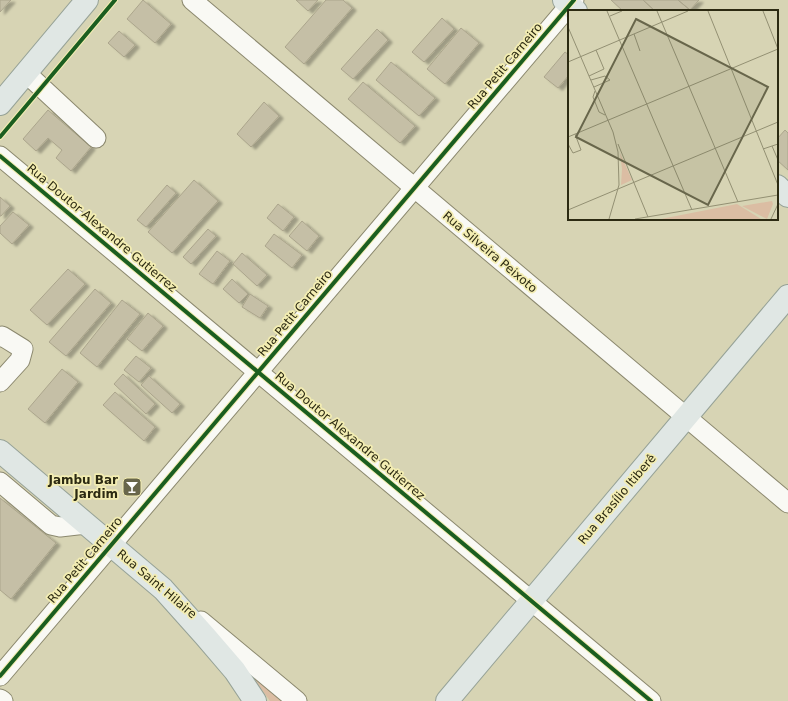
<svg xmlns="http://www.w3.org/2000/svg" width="788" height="701" font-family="'DejaVu Sans',sans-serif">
	<defs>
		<filter id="shadow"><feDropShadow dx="4.5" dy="2.5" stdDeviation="1" flood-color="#0004"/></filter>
	</defs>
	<rect width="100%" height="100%" fill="#d7d4b4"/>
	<path fill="#dbbda3" d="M247 669 285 701H270Z"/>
	<path fill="#c5bfa6" stroke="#aba58c" filter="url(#shadow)" d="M0 0H11L0 12Z
		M143 0 171 24 155 43 127 19Z
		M296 0H318L308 11Z
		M326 0H343L352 8 304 64 285 47Z
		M611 0H643L655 11H623Z
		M643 0H678L690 10 655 11Z
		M678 0H699L690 10Z
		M442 18 454 29 424 62 412 52Z
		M461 28 479 43 445 84 427 69Z
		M377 29 388 40 353 79 341 69Z
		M119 31 135 45 124 57 108 43Z
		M565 52 569 55V75L558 88 544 77Z
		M391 62 435 98 419 116 376 80Z
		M363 82 415 126 400 143 348 99Z
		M264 102 279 116 251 147 237 134Z
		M48 110 91 147 71 171 56 158 62 150 48 138 36 151 23 139Z
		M785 130 788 133V170L777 160V139Z
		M194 180 218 201 172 253 148 232Z
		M167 185 176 193 146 227 137 220Z
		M0 197 10 206 1 216H0Z
		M278 204 294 217 283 231 267 218Z
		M13 212 29 225 12 244 0 233V226Z
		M302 221 319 236 307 251 289 236Z
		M208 229 216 236 191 264 183 257Z
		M274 234 302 255 292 268 265 246Z
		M217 251 230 261 213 284 199 274Z
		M242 253 267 275 257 286 233 264Z
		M68 269 85 284 47 325 30 310Z
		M232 279 248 294 239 303 223 289Z
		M95 289 111 303 66 356 49 342Z
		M250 294 268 306 260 318 242 307Z
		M122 300 140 314 97 367 80 353Z
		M148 313 163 326 142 351 127 339Z
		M136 356 151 368 139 382 124 370Z
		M62 369 78 382 45 423 28 409Z
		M123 374 155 404 146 414 114 384Z
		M149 376 180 404 172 413 141 385Z
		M115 392 155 427 144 441 103 405Z
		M0 498 56 543 11 599 0 590Z"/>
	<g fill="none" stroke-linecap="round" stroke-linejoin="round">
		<g stroke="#8b886e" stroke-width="21">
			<path id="minor" d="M192 0 788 503
				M26 73 96 138
				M0 156 651 701
				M0 337 2 336 23 349 20 360 0 382
				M0 482 51 525 60 527 86 524
				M201 621 297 701
				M0 676 574 0
				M0 699 3 701"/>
		</g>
		<g stroke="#96a297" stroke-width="24">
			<path id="major" d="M564 0 576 11
				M0 104 87 0
				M777 186 788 196
				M0 451 163 589 205 636 235 671 255 701
				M447 701 788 296"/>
		</g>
		<use href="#minor" stroke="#f9f9f4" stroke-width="19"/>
		<use href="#major" stroke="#e0e7e4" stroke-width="22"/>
		<g stroke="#f3edb2" stroke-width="6">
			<path id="cycleway" d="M0 137 115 0
				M0 156 651 701
				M0 676 574 0"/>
		</g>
		<use href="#cycleway" stroke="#1b5e20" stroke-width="4"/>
	</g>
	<defs>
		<g id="bar-square" transform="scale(1)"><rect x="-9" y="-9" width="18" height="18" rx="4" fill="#68664b" stroke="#f3edb2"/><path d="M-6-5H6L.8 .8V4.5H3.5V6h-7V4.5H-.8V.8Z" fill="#fff"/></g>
	</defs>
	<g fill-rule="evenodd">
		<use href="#bar-square" x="132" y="487"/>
	</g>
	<g text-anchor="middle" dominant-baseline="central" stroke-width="3.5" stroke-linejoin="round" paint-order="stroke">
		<g font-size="12" fill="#2c2a12" stroke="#f3edb2">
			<text transform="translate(505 66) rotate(-50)">Rua Petit Carneiro</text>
			<text transform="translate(102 228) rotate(40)">Rua Doutor Alexandre Gutierrez</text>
			<text transform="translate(490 252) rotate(40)">Rua Silveira Peixoto</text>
			<text transform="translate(295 313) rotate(-50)">Rua Petit Carneiro</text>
			<text transform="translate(350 436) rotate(40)">Rua Doutor Alexandre Gutierrez</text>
			<text transform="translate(617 499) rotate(-50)">Rua Brasílio Itiberê</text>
			<text transform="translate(85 560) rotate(-50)">Rua Petit Carneiro</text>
			<text transform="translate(157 584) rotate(40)">Rua Saint Hilaire</text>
		</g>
		<g font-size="12" font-weight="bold" fill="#2c2a12" stroke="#f3edb2" text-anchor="end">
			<text x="118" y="480">Jambu Bar<tspan x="118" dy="14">Jardim</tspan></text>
		</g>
	</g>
	<g transform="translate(568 10)">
		<rect width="210" height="210" fill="#d7d4b4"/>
		<path d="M52 143 64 170 53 175 54 159ZM204 191 205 194 199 209 174 196ZM169 194 193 209H93Z" fill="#dbbda3"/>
		<path fill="none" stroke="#939073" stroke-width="1" d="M39 1 124 200M89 1 170 192M140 1 210 175M195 1 210 39M42 6 54 1M0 17 45 122 50 142 51 175 41 209M66 24 72 41M0 52 120 1M21 66 36 59 28 40M23 70 37 66 42 70 26 77M27 81 25 87 31 102 37 105M0 127 210 39M0 134 5 143 13 140 7 124M50 134 80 207M204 136 210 150M195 139 210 134M50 179 210 112M0 200 50 179M67 209 210 185M203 209 210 194"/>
		<path fill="#68664b" fill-opacity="0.15" stroke="#68664b" stroke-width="2" d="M68 9 200 77 140 195 8 127Z"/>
		<rect width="210" height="210" fill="none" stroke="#2c2a12" stroke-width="2"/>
	</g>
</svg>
